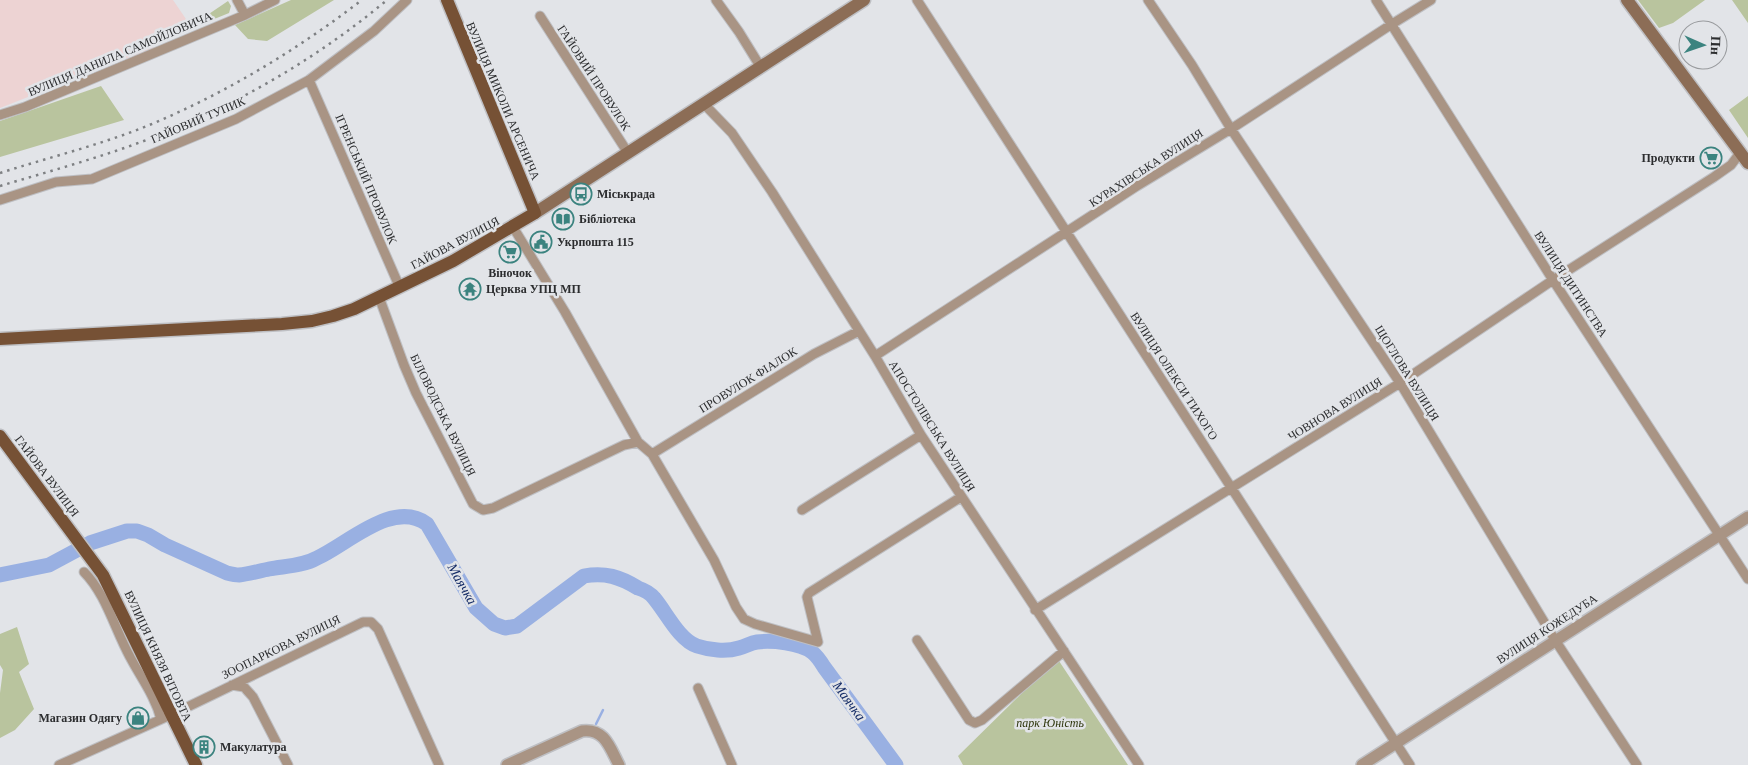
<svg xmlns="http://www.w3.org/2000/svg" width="1748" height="765" font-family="Georgia,serif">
	<rect width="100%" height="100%" fill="#e2e4e8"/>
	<path fill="#edd3d3" d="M0 0H173L188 22 152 44 153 48 0 108Z"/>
	<path fill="#b9c49e" d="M291 0H334L267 41 248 39 235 25Z
		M1638 0H1705L1673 23 1659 28Z
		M1732 0H1748V23Z
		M228 1 231 6 229 13 202 24 200 20Z
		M101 86 124 120 0 157V121Z
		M1748 96V138L1729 110Z
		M17 627 29 664 19 672 34 709 15 730 0 738V693L3 670 0 665V634Z
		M1059 661 1128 765H963L958 756 1023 692Z"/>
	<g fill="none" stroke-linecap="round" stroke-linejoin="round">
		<path stroke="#99b0e2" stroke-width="2.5" d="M596 724 603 710"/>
		<path stroke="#99b0e2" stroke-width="15" d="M0 575 49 565 90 543 127 531H137L148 535 165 545 227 573C231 574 235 575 239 575 249 574 259 571 269 569 285 566 303 566 317 558 348 544 393 499 427 524L476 608 494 624 505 628 517 626 584 576C605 572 620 577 638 588 644 590 650 593 654 598 666 612 679 640 697 646 709 650 726 652 739 648 745 647 750 643 757 642 772 640 800 643 812 652 817 656 821 662 824 667L896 765"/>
		<g stroke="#bebfc3" stroke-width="11">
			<path id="minor" d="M237 0 245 15
				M716 0 739 32 760 66
				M917 0 1410 765
				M1148 0 1192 65 1231 129 1400 383 1555 640 1637 765
				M1376 0 1553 280 1748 579
				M540 16 628 153
				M309 80 400 288
				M703 103 732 133 772 192 875 356 921 435 1139 765
				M0 115 25 107 245 15 275 0
				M0 200 56 182 92 179 236 119 309 80 374 31 407 0
				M513 227 565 312 638 442 652 454 714 560 736 607 744 619 755 624 818 642
				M379 297 404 365 416 393 473 504 483 510 493 508 624 445 638 442
				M875 356 1137 186 1231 129 1392 24 1431 0
				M652 454 814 354 859 331
				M802 510 921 435
				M84 572C106 594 115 630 130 657 141 678 155 696 161 719
				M1035 610 1400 383 1553 280 1714 177 1731 165 1740 153
				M917 640 969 720 975 723 982 720 1064 651
				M818 642 807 597 809 593 961 497
				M232 685 244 687 253 697 288 765
				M698 688 732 765
				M59 765 175 713 363 622H371L378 629 439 765"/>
		</g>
		<g stroke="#bebfc3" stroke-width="14">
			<path id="tertiary" d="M507 765 582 731C605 728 610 748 619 765
				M1362 765 1748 517"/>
		</g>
		<g stroke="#bebfc3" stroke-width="15">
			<path id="secondary" d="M1627 0 1748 163
				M535 213 864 0"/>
		</g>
		<g stroke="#bebfc3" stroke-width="15">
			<path id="primary" d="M0 339 282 324 312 321 333 316 354 309 453 261 535 213 447 0
				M0 436 103 575 196 765"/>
		</g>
		<use href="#minor" stroke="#a99484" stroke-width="9"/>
		<use href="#tertiary" stroke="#a99484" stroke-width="11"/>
		<use href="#secondary" stroke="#8c6d56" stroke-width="12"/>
		<use href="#primary" stroke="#765135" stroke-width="12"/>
		<path stroke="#7e8083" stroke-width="2.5" stroke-dasharray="2.5 5" stroke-linecap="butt" d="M0 173C47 158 96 146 142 128 221 96 294 52 362 0
			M0 186C47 172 95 159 141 142 230 109 314 61 387 0"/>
	</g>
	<defs>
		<g id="supermarket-ring" transform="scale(1.125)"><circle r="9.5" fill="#e2e4e8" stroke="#3b837f" stroke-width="1.5"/><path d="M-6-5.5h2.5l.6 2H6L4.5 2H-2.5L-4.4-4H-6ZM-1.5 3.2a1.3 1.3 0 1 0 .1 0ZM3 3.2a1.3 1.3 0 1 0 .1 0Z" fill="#3b837f"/></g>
		<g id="bus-ring" transform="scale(1.125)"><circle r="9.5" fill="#e2e4e8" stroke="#3b837f" stroke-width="1.5"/><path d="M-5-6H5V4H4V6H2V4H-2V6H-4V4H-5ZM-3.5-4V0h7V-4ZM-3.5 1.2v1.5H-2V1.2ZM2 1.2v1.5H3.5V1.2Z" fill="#3b837f"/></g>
		<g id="library-ring" transform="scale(1.125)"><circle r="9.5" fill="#e2e4e8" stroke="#3b837f" stroke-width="1.5"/><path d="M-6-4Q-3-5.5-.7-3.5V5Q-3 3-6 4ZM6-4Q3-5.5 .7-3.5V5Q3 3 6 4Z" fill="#3b837f"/></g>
		<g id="civic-ring" transform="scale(1.125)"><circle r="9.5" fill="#e2e4e8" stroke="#3b837f" stroke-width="1.5"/><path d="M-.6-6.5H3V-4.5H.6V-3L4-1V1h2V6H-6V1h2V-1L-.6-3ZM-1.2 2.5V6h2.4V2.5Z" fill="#3b837f"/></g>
		<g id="temple-ring" transform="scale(1.125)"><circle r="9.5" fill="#e2e4e8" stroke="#3b837f" stroke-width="1.5"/><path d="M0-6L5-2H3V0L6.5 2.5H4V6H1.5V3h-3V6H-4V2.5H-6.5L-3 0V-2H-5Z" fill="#3b837f"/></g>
		<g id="shop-ring" transform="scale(1.125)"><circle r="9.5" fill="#e2e4e8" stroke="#3b837f" stroke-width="1.5"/><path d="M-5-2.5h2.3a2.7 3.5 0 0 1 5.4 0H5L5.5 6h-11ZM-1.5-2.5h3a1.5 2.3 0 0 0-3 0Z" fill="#3b837f"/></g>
		<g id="building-ring" transform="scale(1.125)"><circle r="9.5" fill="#e2e4e8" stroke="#3b837f" stroke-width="1.5"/><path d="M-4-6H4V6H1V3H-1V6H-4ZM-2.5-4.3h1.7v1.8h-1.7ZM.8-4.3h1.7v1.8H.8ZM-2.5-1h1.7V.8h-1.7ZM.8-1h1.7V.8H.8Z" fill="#3b837f"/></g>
	</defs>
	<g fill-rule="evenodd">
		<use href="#supermarket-ring" x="1711" y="158"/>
		<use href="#bus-ring" x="581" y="194"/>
		<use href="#library-ring" x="563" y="219"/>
		<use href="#civic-ring" x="541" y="242"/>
		<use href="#supermarket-ring" x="510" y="252"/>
		<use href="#temple-ring" x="470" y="289"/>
		<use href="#shop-ring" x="138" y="718"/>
		<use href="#building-ring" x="204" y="747"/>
	</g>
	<g text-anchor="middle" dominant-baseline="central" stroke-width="5" stroke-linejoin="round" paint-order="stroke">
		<g font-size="12" fill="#2c2d2f" stroke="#e2e4e8">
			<text transform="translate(120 54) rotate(-23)">ВУЛИЦЯ ДАНИЛА САМОЙЛОВИЧА</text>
			<text transform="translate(594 78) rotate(57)">ГАЙОВИЙ ПРОВУЛОК</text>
			<text transform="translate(503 101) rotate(67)">ВУЛИЦЯ МИКОЛИ АРСЕНИЧА</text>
			<text transform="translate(198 120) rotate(-23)">ГАЙОВИЙ ТУПИК</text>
			<text transform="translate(1146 168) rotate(-33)">КУРАХІВСЬКА ВУЛИЦЯ</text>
			<text transform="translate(366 179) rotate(67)">ІГРЕНСЬКИЙ ПРОВУЛОК</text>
			<text transform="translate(455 243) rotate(-28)">ГАЙОВА ВУЛИЦЯ</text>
			<text transform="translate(1571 284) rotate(57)">ВУЛИЦЯ ДИТИНСТВА</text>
			<text transform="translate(1407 373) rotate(58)">ЩОГЛОВА ВУЛИЦЯ</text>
			<text transform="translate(1174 376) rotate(57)">ВУЛИЦЯ ОЛЕКСИ ТИХОГО</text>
			<text transform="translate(748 380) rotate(-32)">ПРОВУЛОК ФІАЛОК</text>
			<text transform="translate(1335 409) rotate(-32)">ЧОВНОВА ВУЛИЦЯ</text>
			<text transform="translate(443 415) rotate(64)">БІЛОВОДСЬКА ВУЛИЦЯ</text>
			<text transform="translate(932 426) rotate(58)">АПОСТОЛІВСЬКА ВУЛИЦЯ</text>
			<text transform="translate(47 476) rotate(53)">ГАЙОВА ВУЛИЦЯ</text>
			<text transform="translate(1547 629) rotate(-33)">ВУЛИЦЯ КОЖЕДУБА</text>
			<text transform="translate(281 647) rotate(-26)">ЗООПАРКОВА ВУЛИЦЯ</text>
			<text transform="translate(158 656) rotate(65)">ВУЛИЦЯ КНЯЗЯ ВІТОВТА</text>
		</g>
		<g font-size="12" font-weight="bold" fill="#2c2d2f" stroke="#e2e4e8" text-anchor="start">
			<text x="1695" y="158" text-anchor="end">Продукти</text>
			<text x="597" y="194">Міськрада</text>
			<text x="579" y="219">Бібліотека</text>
			<text x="557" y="242">Укрпошта 115</text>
			<text x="510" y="273" text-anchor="middle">Віночок</text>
			<text x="486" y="289">Церква УПЦ МП</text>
			<text x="122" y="718" text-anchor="end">Магазин Одягу</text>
			<text x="220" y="747">Макулатура</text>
		</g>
		<g font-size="12" font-style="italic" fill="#2e360c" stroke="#e2e4e8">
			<text x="1050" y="723">парк Юність</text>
		</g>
		<g font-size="14" font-style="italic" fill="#162d67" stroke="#e2e4e8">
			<text transform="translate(462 584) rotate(60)">Маячка</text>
			<text transform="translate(849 701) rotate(54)">Маячка</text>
		</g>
	</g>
	<g transform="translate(1703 45) rotate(92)"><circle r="24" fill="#e2e4e8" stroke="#999b9e"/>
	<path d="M0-4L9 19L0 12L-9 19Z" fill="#3b837f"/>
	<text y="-8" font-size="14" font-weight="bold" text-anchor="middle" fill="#2c2d2f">Пн</text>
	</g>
</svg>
